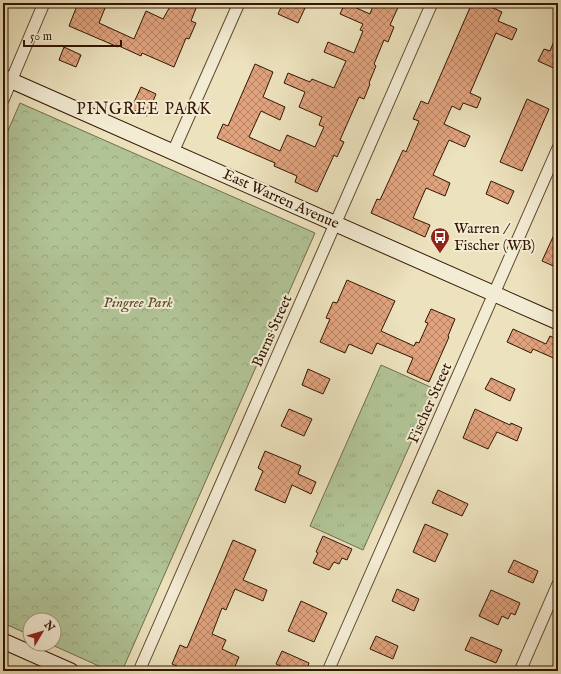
<svg xmlns="http://www.w3.org/2000/svg" width="561" height="674" font-family="'IM FELL English',serif">
	<defs>
		<pattern id="grass-tufts" width="24" height="20" patternUnits="userSpaceOnUse"><rect width="24" height="20" fill="#b1c496"/><path d="M3 7l-1-3M5 7V3M7 7l1-3M15 17l-1-3M17 17v-4M19 17l1-3" fill="none" stroke="#99a880"/></pattern>
		<pattern id="park-crowns" width="20" height="18" patternUnits="userSpaceOnUse"><rect width="20" height="18" fill="#b1c496"/><path d="M2 6a3 3 0 1 1 6 0M12 15a3 3 0 1 1 6 0" fill="none" stroke="#99a880"/></pattern>
		<pattern id="building-cross-hatch" width="8" height="8" patternUnits="userSpaceOnUse"><rect width="8" height="8" fill="#e0a37e"/><path d="M0 0l8 8M0 8l8-8" fill="none" stroke="#b68465"/></pattern>
	</defs>
	<rect width="100%" height="100%" fill="#ece2bd"/>
	<filter id="stains"><feTurbulence type="fractalNoise" baseFrequency=".005" numOctaves="4"/><feColorMatrix values="0 0 0 0 .2 0 0 0 0 .09 0 0 0 0 .02 0 0 0 .5 -.17"/></filter>
	<radialGradient id="worn" r=".72"><stop offset=".6" stop-color="#630" stop-opacity="0"/><stop offset="1" stop-color="#630" stop-opacity=".3"/></radialGradient>
	<path fill="url(#grass-tufts)" stroke="#726d4c" d="M381 365 435 389 363 550 310 526Z"/>
	<path fill="url(#park-crowns)" stroke="#726d4c" d="M20 103 315 233 122 671H110L50 644H54V620H30V635L3 623V142Z"/>
	<path fill="url(#building-cross-hatch)" stroke="#331602" d="M78 3H107L99 23 134 39 146 11 163 19 172 3H198L191 21 196 23 189 39 186 38 174 67 142 53 141 56 119 46 118 47 69 26Z
		M283 3H293L305 8 298 23 278 14Z
		M345 3 370 14 374 3H400L390 25 394 27 388 42 384 40 374 64 376 66 369 83 370 84 364 99 359 97 340 140 344 142 337 157 334 155 317 192 295 182 297 176 274 166 275 163 217 138 223 124 228 126 255 64 273 72 263 97 285 107 280 120 261 111 249 137 280 151 287 135 315 147 324 127 319 125 322 117 299 107 305 92 284 83 288 73 310 82 312 79 334 88 346 61 324 52 328 42 354 53 363 31 360 30 363 24 340 14Z
		M472 3H482L502 12 498 21 517 29 512 40 496 33 470 93 481 98 477 108 463 103 460 110 452 106 444 124 470 136 465 147 449 140 433 175 450 183 445 196 426 188 413 218 430 225 425 237 371 213 377 199 380 200 403 150 406 152 419 121 413 119 421 101 428 104Z
		M558 31V70L538 61 544 49 550 51Z
		M64 47 81 55 76 67 59 60Z
		M141 87 156 94 147 116 131 109Z
		M527 99 549 109 522 171 500 162Z
		M491 181 514 191 508 204 486 194Z
		M558 226V268L542 261Z
		M347 280 395 301 381 331 414 346 416 342 419 343 428 323 425 322 431 309 455 319 448 336 449 337 429 382 407 372 413 358 377 343 372 354 349 344 345 353 320 342 330 319 326 318 333 302 337 303Z
		M513 329 546 344 550 336 558 340V360L533 349 531 353 507 342Z
		M308 369 330 379 323 394 302 385Z
		M491 378 515 389 510 401 485 389Z
		M289 409 312 419 304 436 281 426Z
		M475 409 510 425 511 423 522 428 517 441 497 432 488 449 463 438Z
		M265 451 301 466 298 474 316 482 311 494 292 485 285 503 255 490 263 471 258 468Z
		M438 490 468 504 462 516 432 503Z
		M425 524 448 534 435 562 413 552Z
		M323 536 352 549 347 560 342 558 339 564 334 562 329 570 313 563 318 553 316 552Z
		M233 540 256 550 243 580 267 590 263 601 235 589 226 610 222 608 212 634 226 640 222 649 239 657 233 671H188L172 664 180 645 187 648Z
		M514 560 538 571 533 583 508 572Z
		M397 589 419 599 414 611 392 601Z
		M491 590 520 603 515 615 511 613 508 619 502 616 498 625 479 616Z
		M301 601 327 613 314 642 288 631Z
		M376 636 398 646 393 659 370 649Z
		M471 637 502 650 496 663 465 650Z
		M282 651 309 663 306 671H283L285 668 276 664Z"/>
	<g fill="none" stroke-linecap="round" stroke-linejoin="round">
		<g stroke="#614931" stroke-width="13">
			<path id="street" d="M3 100 44 3
				M173 152 239 3
				M139 671 432 3
				M328 671 558 148
				M520 671 558 584"/>
		</g>
		<g stroke="#331602" stroke-width="17">
			<path id="secondary" d="M3 77 558 322
				M3 641 71 671"/>
		</g>
		<use href="#street" stroke="#f3ecd4" stroke-width="11"/>
		<use href="#secondary" stroke="#f3ecd4" stroke-width="15"/>
	</g>
	<defs>
		<g id="bus-pin" transform="scale(1)"><path d="M0 17L-7.5 6A9.5 9.5 0 1 1 7.5 6Z" fill="#8f2418" stroke="#f3ecd4"/><path d="M-5-6H5V4H4V6H2V4H-2V6H-4V4H-5ZM-3.5-4V0h7V-4ZM-3.5 1.2v1.5H-2V1.2ZM2 1.2v1.5H3.5V1.2Z" fill="#fff"/></g>
	</defs>
	<g fill-rule="evenodd">
		<use href="#bus-pin" x="440" y="237"/>
	</g>
	<g text-anchor="middle" dominant-baseline="central" stroke-width="4" stroke-linejoin="round" paint-order="stroke">
		<g font-size="15" fill="#331602" stroke="#f3ecd4">
			<text transform="translate(281 199) rotate(24)">East Warren Avenue</text>
			<text transform="translate(272 331) rotate(-66)">Burns Street</text>
			<text transform="translate(430 403) rotate(-66)">Fischer Street</text>
		</g>
		<g font-size="15" fill="#331602" stroke="#f3ecd4" text-anchor="start">
			<text x="454" y="228">Warren /<tspan x="454" dy="17">Fischer (WB)</tspan></text>
		</g>
		<g font-size="15" font-style="italic" fill="#594a2e" stroke="#f3ecd4">
			<text x="138" y="302">Pingree Park</text>
		</g>
		<g font-size="16" letter-spacing="1" fill="#331602" stroke="#f3ecd4">
			<text x="144" y="110">PINGREE PARK</text>
		</g>
	</g>
	<rect width="561" height="674" fill="none" stroke="#ece2bd" stroke-width="16"/>
	<rect x="4" y="4" width="553" height="666" fill="none" stroke="#331602" stroke-width="2"/>
	<rect x="8" y="8" width="545" height="658" fill="none" stroke="#331602"/>
	<g transform="translate(42 632) rotate(52)"><circle r="19" fill="#f3ecd4" stroke="#a69680"/>
	<path d="M0-3L7 15L0 10L-7 15Z" fill="#8f2418"/>
	<text y="-6" font-size="11" font-weight="bold" text-anchor="middle" fill="#331602">N</text>
	</g>
	<path d="M24 40v6h97v-6" fill="none" stroke="#331602" stroke-width="2"/>
	<text x="30" y="40" font-size="12" fill="#331602" stroke="#f3ecd4" stroke-width="3" paint-order="stroke">50 m</text>
	<rect width="100%" height="100%" filter="url(#stains)"/>
	<rect width="100%" height="100%" fill="url(#worn)"/>
</svg>
